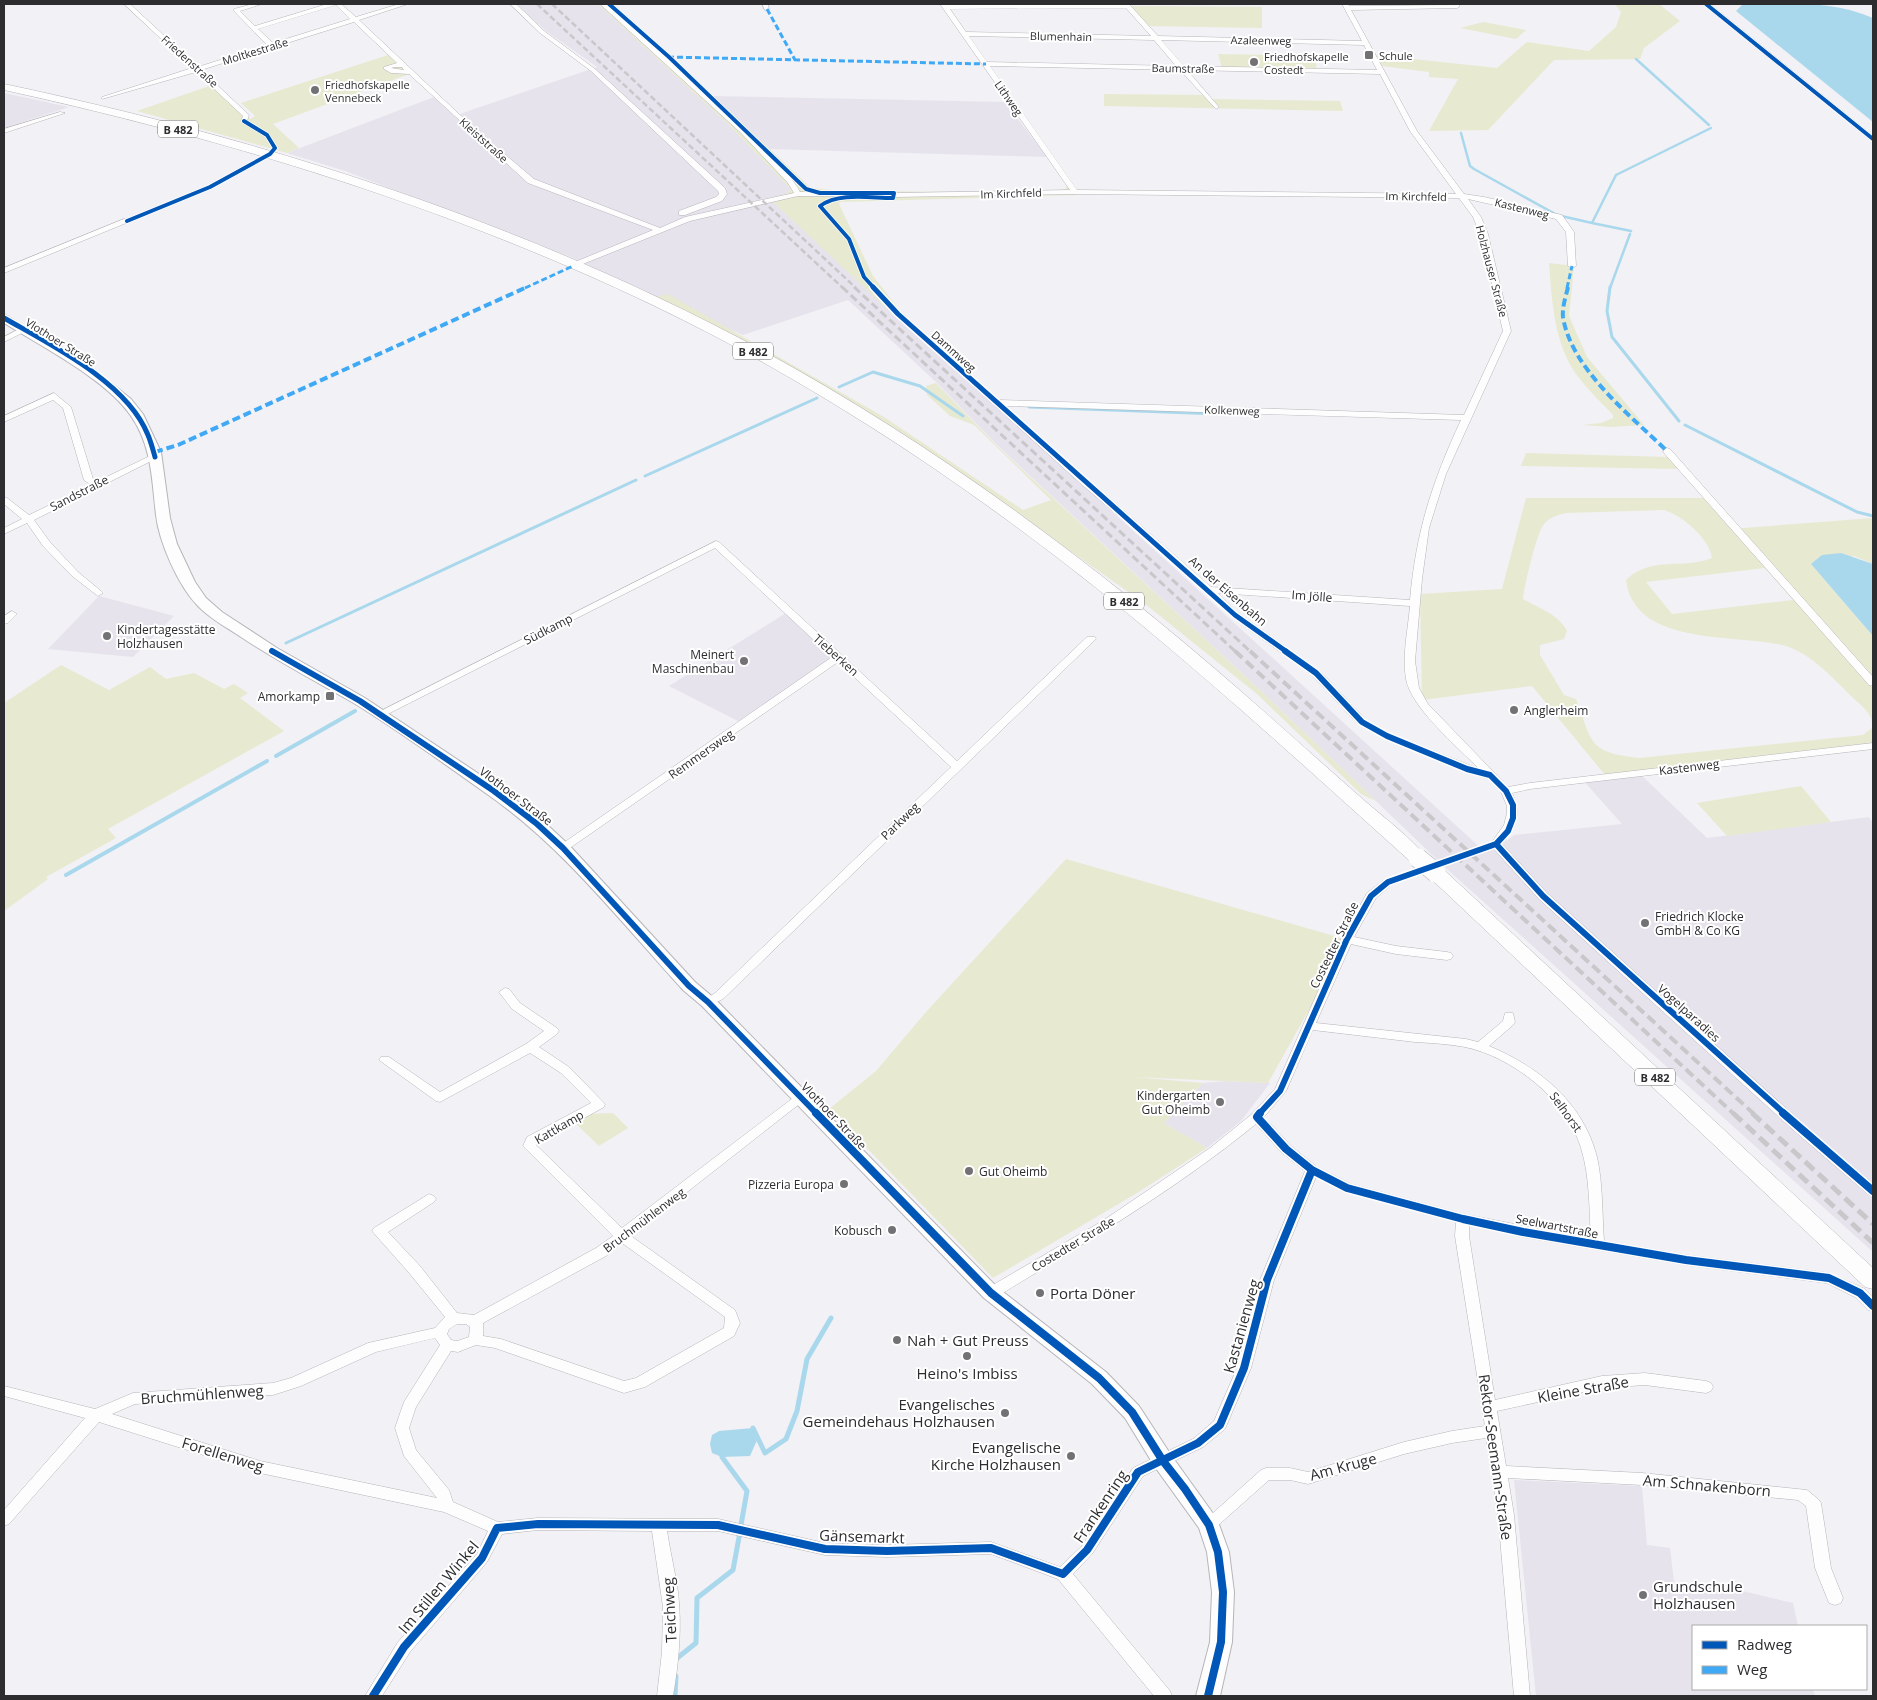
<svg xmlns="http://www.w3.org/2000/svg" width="1877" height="1700" font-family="'Open Sans',sans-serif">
	<rect width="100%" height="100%" fill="#f2f1f5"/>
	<path fill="#e6e3ed" d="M515 4H598L729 125 791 189 786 194 769 198 1484 851 1500 846 1514 835 1622 824 1581 778 1638 772 1707 838 1869 817 1873 823V1252L1448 870 1262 692 997 445 937 383 848 300 743 335 655 297 573 258 345 171 287 153 434 97 454 116 597 67 546 31Z
		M4 93 69 107 4 128Z
		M712 96 1005 102 1047 157 769 149Z
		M99 596 174 616 133 657 48 649Z
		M786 613 833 657 742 723 669 686Z
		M1227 1081 1270 1083 1241 1121 1207 1148 1164 1123 1203 1083Z
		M1514 1480 1642 1486 1647 1545 1670 1548 1674 1582 1726 1587 1793 1603 1798 1626H1693V1689H1813L1815 1696H1536Z"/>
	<path fill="#e8e9d1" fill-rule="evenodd" d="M598 4H610L670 55 811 188 843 191 971 192 1058 190 1065 189 1068 185 1077 195 840 202 839 204 873 276 902 313 885 307 769 198 786 194 791 189 729 125Z
		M1615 4H1659L1680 21 1644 48 1640 59 1554 60 1488 130 1429 131 1458 79 1429 77V72L1382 66 1376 55 1497 68 1527 42 1589 51 1616 27 1621 12Z
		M1130 6 1262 7V28L1145 26Z
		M1483 22 1526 30 1516 39 1460 28Z
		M1218 54 1315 56 1317 71 1222 68Z
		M388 55 409 74 273 124 299 148 287 153 137 111 212 85 250 119 255 116 241 103Z
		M1104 94 1206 95 1209 99 1340 101 1343 111 1104 106Z
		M1549 263 1574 266 1569 316 1587 357 1644 425 1611 427 1582 425 1601 423 1613 418V415C1602 403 1589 391 1579 378 1554 346 1552 302 1549 263Z
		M668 294 884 417 1023 510 1051 500 974 425 950 416 927 395 926 386 936 383 997 446 1262 692 1376 801 1361 794 1257 694 1144 603 1016 513 877 419 655 297Z
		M1526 453 1668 457 1679 469 1521 466Z
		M1526 498H1703L1731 529 1873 518V564L1854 556 1811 564 1873 636V745L1605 775 1532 686 1422 700 1420 594 1502 589ZM1664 510C1682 515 1710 539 1712 558 1683 570 1652 555 1626 580 1635 648 1737 633 1786 646 1811 654 1832 677 1850 695 1859 704 1874 713 1872 728L1863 735 1639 758C1588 752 1593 744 1576 699L1564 695 1540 655V645L1564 639 1567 631C1558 614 1540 609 1523 599 1524 586 1536 538 1542 527 1547 518 1557 515 1566 513ZM1765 568 1793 600 1672 614 1646 582Z
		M61 665 109 690 150 667 166 679 194 673 224 689 234 684 248 693 240 698 284 731 108 829 116 838 46 877 48 879 4 911V703Z
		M1801 786 1831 822 1727 836 1697 803Z
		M1066 859 1348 940 1268 1083 1133 1077 1203 1083 1164 1123 1207 1148 1137 1193 993 1278 829 1109 876 1071 926 1012Z
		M613 1113 628 1128 599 1146 574 1122 588 1114Z"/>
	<path fill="#a9d8ed" d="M1743 4C1789 4 1830 0 1873 18V122L1736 11Z
		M1841 553 1873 564V636L1811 564 1822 555Z
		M753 1428 758 1438 750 1456 722 1457 712 1453 710 1444 712 1435 719 1431Z"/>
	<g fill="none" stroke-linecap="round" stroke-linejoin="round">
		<path stroke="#a9d8ed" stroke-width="2.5" d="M1636 59 1709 125
			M1461 133 1470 166 1474 169 1557 215 1592 223
			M1631 231 1592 223 1616 175 1711 128
			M1610 288 1630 234"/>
		<path stroke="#a9d8ed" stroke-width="3" d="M1610 287 1607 311 1612 337 1679 421
			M839 387 873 372 920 386 963 416
			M1029 407 1220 414
			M1685 425 1857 512 1873 516
			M645 476 817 398
			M286 643 636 480"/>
		<path stroke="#a9d8ed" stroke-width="4" d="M276 756 355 711
			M66 875 267 761"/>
		<path stroke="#a9d8ed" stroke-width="5" d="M753 1428 765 1453 786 1439 797 1411 807 1359 831 1318
			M722 1457 747 1491 741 1525
			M676 1659 696 1643 697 1598 733 1570 740 1532
			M675 1696 676 1676"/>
		<g stroke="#b6b4b8" stroke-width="1">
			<path id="street" d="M124 4H130L198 67 267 45 234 11V9L253 4H262L240 11 255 26 327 4H341L356 17 399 4H408L359 20 476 130 534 179 660 228 685 217 794 193 788 183 741 133 600 4H606C649 42 692 80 734 119 757 141 784 164 800 192L894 193 1070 190 940 4H1129L1158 36 1362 41 1342 4H1348L1349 6 1459 5V7L1457 8 1351 10 1417 131 1464 194 1484 197 1562 215 1574 232 1576 266 1572 268 1568 266 1566 232 1556 219 1468 199 1481 217 1488 234 1511 331 1446 474 1429 528 1422 579 1415 661 1419 688 1428 704 1508 787 1530 783 1873 743V749L1530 789 1512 793C1522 813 1516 828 1502 844L1547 893 1809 1129 1873 1184V1196L1868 1194 1799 1135 1539 899 1494 849 1392 884 1376 898 1354 937 1396 946 1447 952 1451 953 1453 956 1451 959 1447 960 1396 954 1351 944 1316 1023 1466 1039 1478 1042 1503 1021 1505 1013H1513L1515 1022 1513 1025 1489 1046C1539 1067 1583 1102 1597 1157 1603 1184 1602 1213 1604 1241L1686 1255 1829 1273 1865 1289 1873 1298V1311L1868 1310 1855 1297 1827 1283 1686 1265 1523 1237 1469 1225V1236L1495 1400 1602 1376 1645 1373 1706 1381 1711 1383 1713 1387 1711 1391 1706 1393 1645 1385 1602 1388 1497 1411 1506 1466 1642 1473 1807 1490 1818 1499 1821 1503 1831 1568 1843 1598 1841 1603 1835 1605 1829 1603 1815 1568 1806 1506 1798 1500 1642 1485 1508 1478 1514 1515 1530 1696H1514L1498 1515 1486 1438 1452 1443 1404 1454 1308 1484 1290 1480H1269L1214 1529 1209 1531 1204 1529 1201 1525 1204 1521 1261 1470 1266 1468H1290L1308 1472 1404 1442 1452 1431 1485 1426 1455 1236 1456 1222 1342 1191 1316 1177 1274 1280 1251 1368 1225 1429 1203 1447 1143 1476 1092 1554 1073 1574 1170 1691 1172 1696H1154L1058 1579 991 1554 887 1557 825 1555 718 1531H667C670 1551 675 1571 678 1592 682 1626 679 1662 673 1696H657L662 1652 663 1607 652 1531 538 1530 502 1534 487 1562 410 1652 382 1696H365L398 1642 477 1554 488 1531 444 1512 260 1473 99 1422 9 1524 4 1526V1510L85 1418 4 1396V1386L95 1409 133 1393 273 1383 291 1378 368 1343 435 1328 445 1317 410 1274 372 1231 374 1228 429 1194 434 1196 436 1199 434 1202 388 1232 420 1266 457 1313 474 1315 596 1248 613 1236 523 1146 527 1137 591 1103 561 1073 530 1053 440 1102 436 1101 379 1060 381 1057H389L440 1092 526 1044 544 1031 512 1009 499 992 505 988 509 989 520 1003 557 1028 559 1031 557 1034 539 1047 569 1067 605 1104 604 1107 536 1145 622 1228 797 1095H805L807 1098 631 1236 735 1310 740 1323 734 1336 645 1387 624 1393 495 1348 476 1345 458 1352 451 1351 416 1407 409 1428 416 1450 449 1490 453 1502 498 1522 538 1518 718 1519 825 1543 887 1545 991 1542 1060 1567 1082 1546 1133 1468 1193 1439 1214 1421 1237 1368 1260 1280 1305 1171 1281 1152 1256 1124C1175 1190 1085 1243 996 1297L991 1298 986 1297 984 1293 986 1289 1104 1220 1210 1148 1252 1114 1275 1089 1341 939 1367 893 1384 880 1492 842 1504 825 1507 813V806L1501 792 1487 778 1463 771 1383 738 1358 724 1312 675 1232 617 1173 562 1080 483 894 314 901 312 999 400 1464 415 1503 331 1480 234 1473 217 1459 198 1075 194 894 197 798 196 690 221 573 268H570V264L653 230 528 183 409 74 391 73 384 69V67L397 63 354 22 201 70 249 115 247 121 244 123 241 121 243 116 196 72 102 99V97L192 68ZM336 5 350 19 273 43 258 29ZM1126 8 1151 36 966 32 950 9ZM969 36 1154 40 1176 66 987 62ZM1161 40 1364 45 1377 70 1184 66ZM990 66 1180 70 1216 109 1219 107 1218 106 1187 70 1380 74 1410 131 1456 194 1077 190ZM394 67H402L404 70 391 68ZM1005 406 1461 420C1432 482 1416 532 1410 600L1211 587ZM1218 593 1410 606C1408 629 1402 656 1406 679 1411 708 1458 747 1479 769L1391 734 1366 720 1320 671 1238 613ZM1313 1030C1347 1034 1381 1038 1415 1042 1432 1043 1449 1044 1465 1047 1513 1057 1567 1100 1581 1148 1590 1177 1589 1208 1591 1239L1463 1214 1351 1184 1317 1167 1291 1146 1264 1117 1286 1091ZM622 1243 725 1317 724 1328 636 1378 624 1381 501 1339 483 1336V1323L606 1256ZM457 1324H466L470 1327 469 1337 457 1341 451 1340 447 1334 449 1329ZM435 1338 440 1345 404 1402 395 1428 404 1456 437 1498 260 1461 112 1414 135 1404 273 1395 301 1386 376 1352Z
				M510 4H516L544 31 595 69 725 188 727 194 722 201 685 215H679V211L716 197 719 194 718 191 591 71 540 33Z
				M762 4H768L769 10H765Z
				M1703 4H1710L1873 136V141Z
				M60 112 65 113 4 133V129Z
				M124 219 131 221 4 273V268Z
				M21 328 28 330 4 342V337Z
				M54 393 71 407 93 479 98 481 152 455H158L159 457 34 520 50 542 78 572 101 591 103 593 98 596 72 576 43 546 27 523 4 534V528L22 519 4 504V497L7 498 29 515 91 485 84 480 63 408 53 400 4 422V416Z
				M1667 448 1670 449 1873 677V686L1869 685 1664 453 1663 451Z
				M716 541 719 542 957 761 1087 637H1095L1096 639 723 999 708 1006 704 1005 702 1002 715 993 951 767 838 662 567 850H559L557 848 559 846 832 657 715 548 384 716H376L375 714Z
				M12 611 17 614 8 623 4 624V616Z"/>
		</g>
		<g stroke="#b6b4b8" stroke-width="2">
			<path id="secondary" d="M4 314 94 369 131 399 143 414 161 452 170 518 177 544 195 582 206 598 222 612 277 648 365 698 500 788 542 820 569 845 695 982 714 998 998 1288 1106 1372 1139 1406 1171 1455 1217 1519 1229 1552 1234 1592 1232 1642 1220 1696H1196L1210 1642 1212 1592 1207 1552 1199 1528 1155 1467 1125 1418 1092 1384 984 1298 702 1006 683 990C621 922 563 847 487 794 443 763 398 730 352 702 315 681 277 661 241 637 226 627 209 618 197 605 178 585 159 542 156 515 152 481 152 446 131 416 106 379 42 347 4 323Z"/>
		</g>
		<g stroke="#b6b4b8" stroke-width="1">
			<path id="primary" d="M4 84C264 139 524 222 758 348 933 443 1093 562 1243 693 1284 729 1325 766 1366 802 1387 820 1410 837 1427 858L1425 862H1411C1273 738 1137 612 985 504 910 450 831 400 750 355 520 229 259 146 4 90Z
				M1436 867 1443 869 1873 1268V1289L1865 1287 1429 877 1427 873 1429 869Z"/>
		</g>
		<use href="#street" fill="#fdfdfe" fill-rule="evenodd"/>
		<use href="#secondary" fill="#fdfdfe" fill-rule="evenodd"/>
		<use href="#primary" fill="#fdfdfe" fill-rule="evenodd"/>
		<path stroke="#c8c7c9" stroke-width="2.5" stroke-dasharray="6 3" stroke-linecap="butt" d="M537 4 843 288
			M552 4 856 288"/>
		<path stroke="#c8c7c9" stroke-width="3" stroke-dasharray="8 4" stroke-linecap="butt" d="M842 287 1236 652
			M854 287 1251 652"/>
		<path stroke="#c8c7c9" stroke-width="4" stroke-dasharray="10 5" stroke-linecap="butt" d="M1235 651 1734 1114
			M1250 651 1754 1114"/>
		<path stroke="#c8c7c9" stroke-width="5" stroke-dasharray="12 6" stroke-linecap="butt" d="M1733 1113 1873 1243
			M1752 1113 1873 1224"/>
		<g stroke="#b6b4b8" stroke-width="20" stroke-linecap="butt">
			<path id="primary-bridge" d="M1418 858 1436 873"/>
		</g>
		<use href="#primary-bridge" stroke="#fdfdfe" stroke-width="19"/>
		<path stroke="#3fa9f5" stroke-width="3" stroke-dasharray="6 3" stroke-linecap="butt" d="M767 9 795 60
			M668 57 986 64
			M525 288 573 266
			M1567 288 1572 266"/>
		<path stroke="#3fa9f5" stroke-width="4" stroke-dasharray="8 4" stroke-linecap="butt" d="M1568 287C1566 296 1562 307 1563 317 1571 369 1631 416 1667 451
			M155 452 178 445 527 287"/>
		<g stroke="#fff" stroke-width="5.5">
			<path id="cycleway-far3" d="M609 4 669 57 806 189 820 193H894L893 198C870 198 839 192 820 206L849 239 864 277 874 288
				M1706 4 1873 139
				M127 221 210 187 270 154 275 148 267 135 244 121"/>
		</g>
		<g stroke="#fff" stroke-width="8">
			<path id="cycleway-far2" d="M873 287 898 314 1235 615 1287 652
				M4 318C51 345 127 382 148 435 151 442 153 450 155 457
				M272 651 274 652"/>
		</g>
		<g stroke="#fff" stroke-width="9">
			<path id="cycleway-far1" d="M272 651 360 701 494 791 536 823 563 848 689 986 708 1002 817 1114
				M1496 844 1543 896 1785 1114
				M1259 1114 1280 1091 1347 939 1371 896 1388 882 1496 844 1508 831 1513 818V805L1506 791 1490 775 1467 769 1387 736 1362 722 1316 673 1285 651"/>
		</g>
		<g stroke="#fff" stroke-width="11">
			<path id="cycleway" d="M816 1113 991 1293 1099 1378 1132 1412 1163 1461 1185 1489 1209 1525 1218 1552 1223 1592 1221 1642 1208 1696
				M1260 1113 1257 1117 1286 1149 1312 1170 1347 1188 1463 1219 1523 1232 1686 1260 1829 1278 1860 1293 1873 1306
				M1783 1113 1873 1191
				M373 1696 404 1647 482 1558 497 1528 538 1524 718 1525 825 1549 887 1551 991 1548 1063 1574 1087 1550 1138 1472 1198 1443 1220 1425 1244 1368 1267 1280 1312 1170"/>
		</g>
		<use href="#cycleway-far3" stroke="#0057b8" stroke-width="4"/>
		<use href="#cycleway-far2" stroke="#0057b8" stroke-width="5"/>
		<use href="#cycleway-far1" stroke="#0057b8" stroke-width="6"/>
		<use href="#cycleway" stroke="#0057b8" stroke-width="8"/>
	</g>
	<g fill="#727174" stroke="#fff" stroke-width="2">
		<rect x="1364" y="50" width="10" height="10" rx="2.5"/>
		<circle cx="1254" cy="62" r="5"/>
		<circle cx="315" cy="90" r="5"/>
		<circle cx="107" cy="636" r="5"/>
		<circle cx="744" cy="661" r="5"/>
		<rect x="325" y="691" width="10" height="10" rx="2.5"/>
		<circle cx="1514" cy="710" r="5"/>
		<circle cx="1645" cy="923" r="5"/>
		<circle cx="1220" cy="1102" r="5"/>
		<circle cx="969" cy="1171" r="5"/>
		<circle cx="844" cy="1184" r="5"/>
		<circle cx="892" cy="1230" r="5"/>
		<circle cx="1040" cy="1293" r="5"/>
		<circle cx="897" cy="1340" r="5"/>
		<circle cx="967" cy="1356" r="5"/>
		<circle cx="1005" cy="1413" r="5"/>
		<circle cx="1071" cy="1456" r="5"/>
		<circle cx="1643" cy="1595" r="5"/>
	</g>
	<g text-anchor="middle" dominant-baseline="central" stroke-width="4" stroke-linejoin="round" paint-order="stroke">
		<g font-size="11" fill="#2d2c2f" stroke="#fff">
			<text transform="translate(1061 36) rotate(1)">Blumenhain</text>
			<text transform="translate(1261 40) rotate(1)">Azaleenweg</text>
			<text transform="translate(255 51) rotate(-17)">Moltkestraße</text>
			<text transform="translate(190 61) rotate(42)">Friedenstraße</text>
			<text transform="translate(1183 68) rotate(1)">Baumstraße</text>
			<text transform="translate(1009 98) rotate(55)">Lithweg</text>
			<text transform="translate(484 140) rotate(42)">Kleiststraße</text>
			<text transform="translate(1011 193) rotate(-2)">Im Kirchfeld</text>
			<text transform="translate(1416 196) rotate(1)">Im Kirchfeld</text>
			<text transform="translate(1522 208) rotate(14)">Kastenweg</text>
			<text transform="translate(1492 271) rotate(75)">Holzhauser Straße</text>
			<text transform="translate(61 342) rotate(32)">Vlothoer Straße</text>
			<text transform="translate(954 351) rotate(42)">Dammweg</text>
			<text transform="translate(1232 410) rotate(2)">Kolkenweg</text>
		</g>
		<g font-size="11" fill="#2d2c2f" stroke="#fff" text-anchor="start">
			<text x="1379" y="55">Schule</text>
			<text x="1264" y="56">Friedhofskapelle<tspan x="1264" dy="13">Costedt</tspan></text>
			<text x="325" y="84">Friedhofskapelle<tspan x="325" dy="13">Vennebeck</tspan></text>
		</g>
		<g fill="#fff" stroke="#6c6b6d" stroke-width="1">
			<rect x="158" y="120.5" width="40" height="17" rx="4"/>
			<rect x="733" y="342.5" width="40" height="17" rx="4"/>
			<rect x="1104" y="592.5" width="40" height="17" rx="4"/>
			<rect x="1635" y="1068.5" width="40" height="17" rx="4"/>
		</g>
		<g font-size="11" font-weight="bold" fill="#2d2c2f">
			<text x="178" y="129">B 482</text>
			<text x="753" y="351">B 482</text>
			<text x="1124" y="601">B 482</text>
			<text x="1655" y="1077">B 482</text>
		</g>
		<g font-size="12" fill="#2d2c2f" stroke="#fff">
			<text transform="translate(79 493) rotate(-27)">Sandstraße</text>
			<text transform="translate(1228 591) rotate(41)">An der Eisenbahn</text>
			<text transform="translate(1312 596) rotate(4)">Im Jölle</text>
			<text transform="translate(548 629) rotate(-27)">Südkamp</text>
			<text transform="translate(836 655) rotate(42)">Tieberken</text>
			<text transform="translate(701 754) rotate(-35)">Remmersweg</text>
			<text transform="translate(1689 767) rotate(-7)">Kastenweg</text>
			<text transform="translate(516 796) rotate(37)">Vlothoer Straße</text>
			<text transform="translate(900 821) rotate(-44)">Parkweg</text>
			<text transform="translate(1334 945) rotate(-64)">Costedter Straße</text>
			<text transform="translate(1689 1013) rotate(42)">Vogelparadies</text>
			<text transform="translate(1566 1112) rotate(54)">Selhorst</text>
			<text transform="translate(834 1116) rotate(46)">Vlothoer Straße</text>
			<text transform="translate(559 1127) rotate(-30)">Kattkamp</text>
			<text transform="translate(644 1220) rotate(-37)">Bruchmühlenweg</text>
			<text transform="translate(1557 1226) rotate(11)">Seelwartstraße</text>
			<text transform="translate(1073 1244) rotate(-31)">Costedter Straße</text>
		</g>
		<g font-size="12" fill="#2d2c2f" stroke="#fff" text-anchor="end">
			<text x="117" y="629" text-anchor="start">Kindertagesstätte<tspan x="117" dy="14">Holzhausen</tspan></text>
			<text x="734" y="654">Meinert<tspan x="734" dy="14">Maschinenbau</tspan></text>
			<text x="320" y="696">Amorkamp</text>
			<text x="1524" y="710" text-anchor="start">Anglerheim</text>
			<text x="1655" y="916" text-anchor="start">Friedrich Klocke<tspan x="1655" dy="14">GmbH &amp; Co KG</tspan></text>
			<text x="1210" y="1095">Kindergarten<tspan x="1210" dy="14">Gut Oheimb</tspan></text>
			<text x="979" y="1171" text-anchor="start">Gut Oheimb</text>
			<text x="834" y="1184">Pizzeria Europa</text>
			<text x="882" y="1230">Kobusch</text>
		</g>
		<g font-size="15" fill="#2d2c2f" stroke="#fff" text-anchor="start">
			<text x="1050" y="1293">Porta Döner</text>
			<text x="907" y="1340">Nah + Gut Preuss</text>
			<text x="967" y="1373" text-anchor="middle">Heino's Imbiss</text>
			<text x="995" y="1404" text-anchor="end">Evangelisches<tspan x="995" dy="17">Gemeindehaus Holzhausen</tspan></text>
			<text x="1061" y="1447" text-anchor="end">Evangelische<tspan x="1061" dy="17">Kirche Holzhausen</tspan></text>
			<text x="1653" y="1586">Grundschule<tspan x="1653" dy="17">Holzhausen</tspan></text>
		</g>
		<g font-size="15" fill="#2d2c2f" stroke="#fff">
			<text transform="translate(1241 1326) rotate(-74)">Kastanienweg</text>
			<text transform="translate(1583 1389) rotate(-10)">Kleine Straße</text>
			<text transform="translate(202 1394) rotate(-4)">Bruchmühlenweg</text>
			<text transform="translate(223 1454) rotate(17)">Forellenweg</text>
			<text transform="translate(1496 1457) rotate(82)">Rektor-Seemann-Straße</text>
			<text transform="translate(1343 1466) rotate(-15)">Am Kruge</text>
			<text transform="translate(1707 1485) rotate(5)">Am Schnakenborn</text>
			<text transform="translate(1100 1506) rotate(-56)">Frankenring</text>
			<text transform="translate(862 1536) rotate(2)">Gänsemarkt</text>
			<text transform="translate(438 1587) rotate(-50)">Im Stillen Winkel</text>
			<text transform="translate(669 1610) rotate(-93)">Teichweg</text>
		</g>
	</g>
	<rect width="1877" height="1700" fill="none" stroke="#2d2c2f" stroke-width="10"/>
	<rect x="1692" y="1625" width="175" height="65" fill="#ffffff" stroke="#ababac"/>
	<rect x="1702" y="1641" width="25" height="8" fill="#0057b8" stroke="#ababac"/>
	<text x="1737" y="1650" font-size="15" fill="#2d2c2f">Radweg</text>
	<rect x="1702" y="1666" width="25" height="8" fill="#3fa9f5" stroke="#ababac"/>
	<text x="1737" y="1675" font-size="15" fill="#2d2c2f">Weg</text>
</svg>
